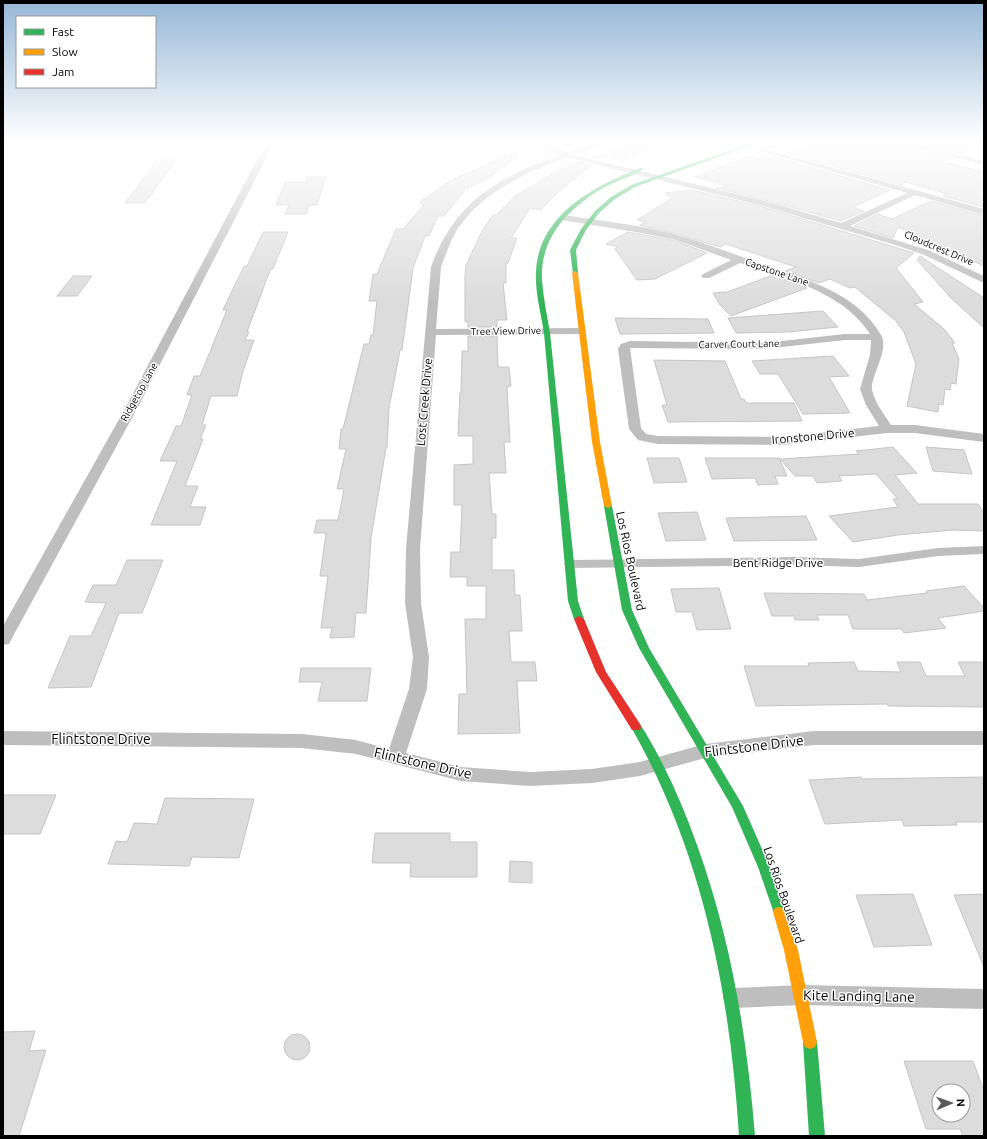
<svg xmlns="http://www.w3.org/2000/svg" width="987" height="1139" font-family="Ubuntu,sans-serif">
	<rect width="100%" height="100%" fill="#fff"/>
	<path fill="#dcdcdc" stroke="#c5c5c5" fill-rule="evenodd" d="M639 141H663L664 144 622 161 601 156 598 159 591 157Z
		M824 141H889L952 158 943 162 984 172V207L943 196 948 194 906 182 901 185 786 153Z
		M911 141H955L980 147 962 154Z
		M516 151 518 156 491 177 463 190H465L444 216H438L429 236H425L413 268 402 350H400L389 408 387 447 386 448 371 538 366 613H356L354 637 330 638 332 628H321L328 576H320L326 533H314L317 520H338L344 489H337L346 449H339L341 429H343L364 344H369L371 335H373L377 301H369L373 274H377L396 229H403L423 206 420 202 450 181Z
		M749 156 764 160 775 157 890 190 853 207 864 211 841 221 769 201 716 188 728 186 695 177Z
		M157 160H176L145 203H125Z
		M580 162 591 165 554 196 541 210 530 208 511 238H517L508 263H506V283H503L507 320H497V327H468V322H465V276L466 265 483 229 493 215H496L515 196 559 170Z
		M307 177H326L317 205H309L306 214H285L289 205H276L285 182H305Z
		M692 190 763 207 914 253 896 268 923 302 914 304 944 329 955 343H952L959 359 956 384 951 383 950 390 945 389 943 405 939 404 938 412 907 406 916 364 904 332 896 321 855 287 850 288 830 279 819 283 785 271 796 267 726 244 720 247 681 235 640 225 646 222 637 220 672 198 665 193Z
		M931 201 984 216V266L898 227 893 238 854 226 878 214 892 219Z
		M263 232H288L273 269H271L266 281 247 332H249L245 340H254L243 371 237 396H211L202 425H206L200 439H203L185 486H198L190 507H206L200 525H151L177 461H160L176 426H181L192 395H187L194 376H200L227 310H223L230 295 244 266H247Z
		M628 232 676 241 707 253 655 279 637 280 615 249 618 247 606 244Z
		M920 256 984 298V328L951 298 917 260Z
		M773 275 807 288 731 316 720 305 713 293 727 292Z
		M73 276H92L77 296H57Z
		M823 311 838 327 788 332 736 333 728 318Z
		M615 318 708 319 714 333 620 334Z
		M468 336H497L498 367H509L511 386 507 387 510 442H504L506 473H489L492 514H496V538H492V570H514L515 595H520L522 631H509L511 662H535L537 681H517L520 733 458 734 459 694H467L465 619H486V586H467V577H450L451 552H460L462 505H454V465L473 464V436H458L460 392H461L462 351H468Z
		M833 356 849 376 829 377 850 413 803 414 778 374H760L752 361Z
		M654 360 725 361 741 399H744L746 403H794L802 421 668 422 662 405H667Z
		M893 447 917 473 895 475 918 504H978L984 513V531L953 530 898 535 853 542 829 516 898 507 893 499H898L876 474 839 476 842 481 817 483 813 476H795L780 459 859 454 856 451Z
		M926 447 964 450 972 474 933 471Z
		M647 458H679L687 482 654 483Z
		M705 458H779L787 476H775L778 484 758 485 755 478 712 479Z
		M697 512 706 540 666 541 658 513Z
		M806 516 817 540 734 541 726 518Z
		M127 560H163L142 613H119L91 687 48 688 70 636H91L106 603 85 602 93 585H116Z
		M964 586 984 608V611L938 618 946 628 904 633 901 629H853L848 615H817L819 620H795L794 616H772L764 593 864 594 867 600 927 593 926 591Z
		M719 588 731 629 697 630 692 612H676L671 589Z
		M854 662 858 671 901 672 897 662H920L926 676H965L958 662H984V707L888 706 887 704 756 706 744 666H809L808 663Z
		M301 668H371L367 701H318L322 682H299Z
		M861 777 862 779 984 777V822H956L957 825 904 826 902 820 825 824 809 780Z
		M3 795H56L40 834H3Z
		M165 798 254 799 239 858 192 857 189 866 108 864 116 841 127 842 134 823 157 824Z
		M375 833H450V842H477V877H410L411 863H372Z
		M510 861 532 862V883L509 882Z
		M913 894 932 945 874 947 856 895Z
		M984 894V967L954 895Z
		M35 1031 29 1051 46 1050 19 1136H3V1032Z
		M284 1047a13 13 0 1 1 26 0a13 13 0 1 1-26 0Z
		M904 1061H973L984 1091V1136H963L960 1129H926ZM939 1091H963V1115H939Z"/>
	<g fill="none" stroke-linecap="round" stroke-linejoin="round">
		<path fill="#bebebe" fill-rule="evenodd" d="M267 141H275L139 405 11 640 9 644 3 645V626L127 405Z
			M536 141H544L567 152 602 141H614L574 155 769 202 841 223 907 193 757 150 780 141H792L769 150 984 209V215L915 195 850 226 928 250 984 276V283L922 254 892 244 763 206 567 157 528 173 508 184 489 196 472 211 458 228 451 241 441 267 436 329 582 328 587 331 582 334 436 335 420 549 421 603 429 657 427 689 406 753 461 767 530 772 592 769 640 762 705 744 814 731H984V745H814L705 758 640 776 592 783 530 786 461 781 356 754 302 748 3 745V731L302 734 356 740 389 749 409 689 413 657 405 603 406 549 431 267C455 201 497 178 560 155L540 146Z
			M890 141H904L984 161V165Z
			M564 215C603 221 643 225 681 236 708 244 735 254 761 264 805 279 856 292 881 335 890 349 870 377 872 390 875 403 884 414 891 425H915L984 434V442L915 433H887L784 445 658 444 638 440 629 429 618 349 621 344 630 341 764 343 845 334H870C843 291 784 278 740 263L709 278H703L701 276 703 274 731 260 676 240 636 232 561 220 560 218ZM845 340H871L870 355 860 389 866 405 879 426 784 437 658 436 646 434 641 428 630 348 764 349Z
			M984 546V554L938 556 859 567 793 565 571 568 566 567 564 564 566 561 571 560 793 557 859 559 938 548Z
			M800 985 984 989V1009L800 1005 734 1008 726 1005 723 998 726 991 734 988Z"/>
		<path fill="#30b455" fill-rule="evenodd" d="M756 141H763L635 187 615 199 599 213 586 230 576 250 578 273 573 274 570 250 581 229 595 211 611 197 631 185Z
			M640 168 644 169C634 176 616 181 603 188 569 208 540 237 542 279 543 297 547 315 550 333L578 601 584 619 579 622 574 619 568 601 544 333C541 313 535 293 536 272 538 215 594 186 640 168Z
			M605 504H611L612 506 632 610 649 648 743 806 770 867 785 912 783 916 779 917 775 916 758 867 732 807 639 648 622 610 604 506Z
			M636 723 640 724C664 762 682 803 697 845 731 939 747 1036 755 1136H739C730 993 703 853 631 727L632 724Z
			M810 1035 815 1037 817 1042 825 1136H809L803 1042 805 1037Z"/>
		<path fill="#ff9f0a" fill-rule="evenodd" d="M575 271 578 273 600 442 612 506 608 508 604 506 592 442 572 273Z
			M779 907 783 908 785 912 798 950 817 1042 815 1047 810 1049 805 1047 803 1042 784 950 773 912 775 908Z"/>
		<path fill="#e5322d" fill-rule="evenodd" d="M579 616 584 619 606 672 640 724 641 727 640 730H632L596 672 574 619Z"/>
	</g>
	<linearGradient id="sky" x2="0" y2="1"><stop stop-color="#96b7d6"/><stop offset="0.47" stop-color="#fff"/><stop offset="1" stop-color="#fff" stop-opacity="0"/></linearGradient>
	<rect width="987" height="301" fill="url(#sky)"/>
	<g text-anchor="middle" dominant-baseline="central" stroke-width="3" stroke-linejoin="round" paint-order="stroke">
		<g font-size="10" fill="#000" stroke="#fff">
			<text transform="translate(939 248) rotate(23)">Cloudcrest Drive</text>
			<text transform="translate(777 272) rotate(19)">Capstone Lane</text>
			<text transform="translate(506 331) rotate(-1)">Tree View Drive</text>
			<text transform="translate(739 344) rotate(-1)">Carver Court Lane</text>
			<text transform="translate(139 392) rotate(-61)">Ridgetop Lane</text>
		</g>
		<g font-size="12" fill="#000" stroke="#fff">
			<text transform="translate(424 402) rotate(-85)">Lost Creek Drive</text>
			<text transform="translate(813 436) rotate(-5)">Ironstone Drive</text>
			<text transform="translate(631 561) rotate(78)">Los Rios Boulevard</text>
			<text x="778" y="562">Bent Ridge Drive</text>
			<text transform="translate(784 895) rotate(71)">Los Rios Boulevard</text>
		</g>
		<g font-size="14" fill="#000" stroke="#fff">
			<text x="101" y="739">Flintstone Drive</text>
			<text transform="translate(754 746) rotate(-7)">Flintstone Drive</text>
			<text transform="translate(423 763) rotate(13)">Flintstone Drive</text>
			<text transform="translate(859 996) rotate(1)">Kite Landing Lane</text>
		</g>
	</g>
	<rect width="987" height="1139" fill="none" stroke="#000000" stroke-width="8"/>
	<rect x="16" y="16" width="140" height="72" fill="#ffffff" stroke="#999999"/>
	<rect x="24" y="29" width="20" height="6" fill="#30b455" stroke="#999999"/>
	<text x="52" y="36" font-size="12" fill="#000000">Fast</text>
	<rect x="24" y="49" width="20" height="6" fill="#ff9f0a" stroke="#999999"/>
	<text x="52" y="56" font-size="12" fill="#000000">Slow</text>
	<rect x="24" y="69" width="20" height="6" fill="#e5322d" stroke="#999999"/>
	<text x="52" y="76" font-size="12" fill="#000000">Jam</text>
	<g transform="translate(951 1103) rotate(88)"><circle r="19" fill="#ffffff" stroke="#999999"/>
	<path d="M0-3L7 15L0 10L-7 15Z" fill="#595959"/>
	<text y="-6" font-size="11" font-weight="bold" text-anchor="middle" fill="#000000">N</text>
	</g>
</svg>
